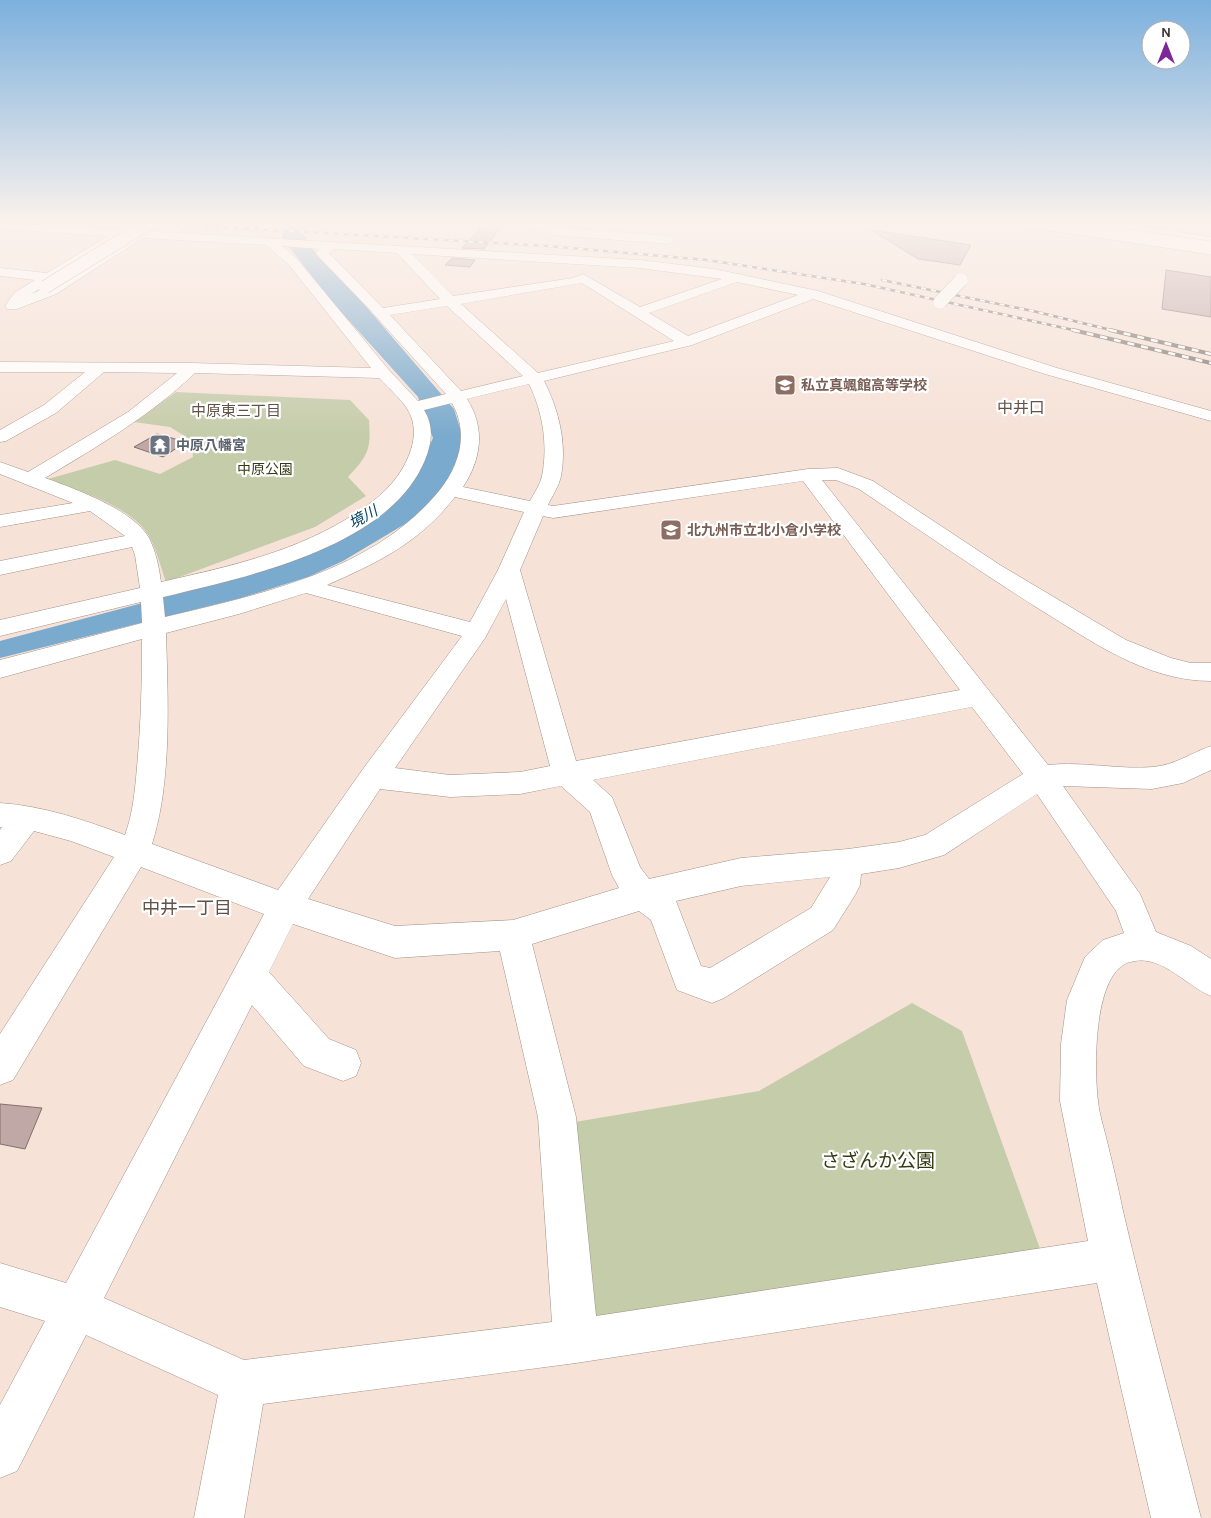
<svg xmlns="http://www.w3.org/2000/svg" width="1211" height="1518" font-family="Karla,'Noto Sans JP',sans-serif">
	<rect width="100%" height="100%" fill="#f6e2d7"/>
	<path fill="#c5ccaa" d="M176 392 350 400 369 420C371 451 368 455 348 477L366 496 315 527 166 582C161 568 157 551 150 538 134 507 79 491 48 479L115 460 160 474 193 457 191 440 170 427 134 422Z
		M912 1003 962 1031 1044 1260 584 1323 557 1125 759 1091Z"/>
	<path fill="#7aaacd" d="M290 223H309L304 234 309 245 351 289 454 409 464 441 452 478 425 509 405 524 343 561 308 577 241 598 0 658V641L255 573 403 491 415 477 433 438 418 397 333 303 282 238 283 233Z"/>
	<path fill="#bfa8a6" stroke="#85706e" d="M486 223H504L484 249 462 248Z
		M871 230 971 245 960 265 918 259Z
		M452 258 475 260 470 267 445 265Z
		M1166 270 1211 277V317L1162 309Z
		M157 434 186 442 163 457 134 447Z
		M0 1104 42 1108 25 1149 0 1144Z"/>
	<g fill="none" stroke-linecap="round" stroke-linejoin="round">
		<g stroke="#a39187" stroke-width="1">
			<path id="minor" d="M0 223 123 230 136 226 143 231 640 260 714 269 818 291 1057 368 1211 411V421L1045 374 813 299 692 345 544 381C559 410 567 444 561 476 559 486 552 496 548 505L553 506 808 469 838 468 873 481 1000 565 1126 640 1171 658 1191 663H1211V681C1145 681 1090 640 1036 607 976 569 918 529 859 489L836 480H822L1048 765C1083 761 1119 770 1153 767 1175 765 1191 753 1211 746V770L1183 783 1152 789 1063 786 1140 894 1156 932 1191 946 1211 959V996C1183 984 1159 951 1127 963 1093 977 1094 1069 1098 1101 1099 1113 1103 1125 1106 1137 1112 1162 1118 1186 1123 1211 1147 1314 1175 1416 1201 1518H1151L1097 1283 576 1363 263 1404 244 1518H194L218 1395 86 1335 17 1471 0 1478V1405L45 1321 0 1307V1263L66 1283 264 914 141 867 13 1080 0 1085V1034L114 857 71 841 34 831 11 861 0 865V830L2 827H0V803C44 806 84 820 125 835 133 813 135 790 137 767 141 724 142 682 142 639L0 678V660L142 623 141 602 0 636V620L140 588 135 555 132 547 0 575V561L125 536 90 511 0 527V515L73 503 0 474V462L28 472 128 412 177 373 104 372 56 413 6 441 0 442V430L44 405 85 372H0V362L191 363 371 368 289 265 266 245 143 238 56 294 17 309H7L5 306 14 293 35 280 0 276V268L47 273 108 236 0 229ZM124 237H128L46 288 31 294ZM282 246 320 249 316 253 318 256 371 311 446 394 418 401 389 370 297 259ZM333 249 397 253 440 299 383 308 329 253ZM412 254 640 268 722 279 640 307 583 274 573 278 453 296ZM737 282 798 295 688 336 649 313ZM582 283 674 341 538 373 461 304ZM447 306 523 376 461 391 390 315ZM195 373 379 378C389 389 408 404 412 419 416 434 413 446 407 460 396 483 379 498 358 512 297 552 231 566 161 582 159 567 156 552 149 538 134 510 73 488 45 478 98 446 150 416 195 373ZM529 384C543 412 548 446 542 476 540 485 534 493 530 501L463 487C481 460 486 428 467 399ZM452 403C469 433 460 465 439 491 373 571 261 594 165 617L163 597C245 577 389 548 425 460 432 443 434 426 424 410ZM803 481 960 690 576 761 520 570 543 516 553 518ZM455 497 524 512 498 570 470 622 327 585C379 562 419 543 455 497ZM306 593 462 636 363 769 278 890 152 844C172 781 168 699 166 633L239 614ZM506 599 550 766 520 772 450 775 395 768 485 638ZM972 707 1023 774 925 835 899 842 848 849 741 858 649 879 640 867 612 797 593 780ZM561 786 590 812 612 875 619 888 513 920 395 926 308 899 380 789 450 797 520 794ZM1037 794 1116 911 1124 933 1103 940 1085 957 1067 1000 1061 1044 1060 1101 1088 1241 596 1316 576 1117 532 944 639 911 651 920 677 990 712 1003 724 998 833 930 855 895 860 885 861 874 899 868 944 855ZM830 877 811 908 710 968 701 966 676 901 741 886ZM293 924 395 958 500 951 538 1117 552 1322 244 1360 104 1298 252 1005 304 1066 343 1081 356 1076 361 1063 356 1050 329 1039 269 972Z
				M522 223H545L553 227 669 236 675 240 669 244 553 235C543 233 534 228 524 225Z"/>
		</g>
		<g stroke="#a39187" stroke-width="1">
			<path id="highway" d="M1017 223C1032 223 1072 221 1082 231L1076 235 1023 226Z
				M1087 223H1117L1211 237V245L1093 226Z"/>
		</g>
		<use href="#minor" fill="#fff" fill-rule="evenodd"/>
		<use href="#highway" fill="#fff" fill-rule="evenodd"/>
		<g stroke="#81756e" stroke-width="2.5">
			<path id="rail-far1" d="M149 223 548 246 707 260 864 284 1078 331
				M882 280 1033 311 1115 331"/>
		</g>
		<g stroke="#81756e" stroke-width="4">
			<path id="rail" d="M1073 330 1211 363
				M1110 330 1211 354"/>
		</g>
		<use href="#rail-far1" stroke="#fff" stroke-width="2" stroke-dasharray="5" stroke-linecap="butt"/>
		<use href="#rail" stroke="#fff" stroke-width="2.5" stroke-dasharray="7" stroke-linecap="butt"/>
		<g stroke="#a39187" stroke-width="14" stroke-linecap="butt">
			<path id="minor-bridge" d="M45 287 149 223
				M940 302 961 280"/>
		</g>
		<g stroke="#a39187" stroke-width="14" stroke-linecap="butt">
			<path id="highway-bridge" d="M1046 223 1211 248"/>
		</g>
		<use href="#minor-bridge" stroke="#fff" stroke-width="13"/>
		<use href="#highway-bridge" stroke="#fff" stroke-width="13"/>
	</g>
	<linearGradient id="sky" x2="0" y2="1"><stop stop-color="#7cb0dd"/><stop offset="0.51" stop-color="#fbf2ed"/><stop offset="1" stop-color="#fbf2ed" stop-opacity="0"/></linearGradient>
	<rect width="1211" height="436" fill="url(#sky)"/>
	<defs>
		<g id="school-square" transform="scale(1.125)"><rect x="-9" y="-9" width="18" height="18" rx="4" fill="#8d6e63" stroke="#fff"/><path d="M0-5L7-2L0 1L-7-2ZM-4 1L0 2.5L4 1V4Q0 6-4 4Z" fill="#fff"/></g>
		<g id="temple-square" transform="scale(1.125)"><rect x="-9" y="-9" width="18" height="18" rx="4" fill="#6b7280" stroke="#fff"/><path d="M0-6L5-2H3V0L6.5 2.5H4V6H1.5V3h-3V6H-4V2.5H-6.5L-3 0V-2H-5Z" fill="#fff"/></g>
	</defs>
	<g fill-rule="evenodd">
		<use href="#school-square" x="785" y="385"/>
		<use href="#temple-square" x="160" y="445"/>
		<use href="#school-square" x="671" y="530"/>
	</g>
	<g text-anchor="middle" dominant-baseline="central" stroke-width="4.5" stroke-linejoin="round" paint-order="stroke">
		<g font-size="14" font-weight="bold" fill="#785e54" stroke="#fff" text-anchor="start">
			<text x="801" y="385">私立真颯館高等学校</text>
			<text x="687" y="530">北九州市立北小倉小学校</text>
		</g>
		<g font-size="14" font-weight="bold" fill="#5b616d" stroke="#fff" text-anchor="start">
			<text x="176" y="445">中原八幡宮</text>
		</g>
		<g font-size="14" fill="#343a12" stroke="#fff">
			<text x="265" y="469">中原公園</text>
		</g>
		<g font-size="15" fill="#625249" stroke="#fff">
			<text x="236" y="411">中原東三丁目</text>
		</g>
		<g font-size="15" font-style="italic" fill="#014163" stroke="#fff">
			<text transform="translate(363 517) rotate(-29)">境川</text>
		</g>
		<g font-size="16" fill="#625249" stroke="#fff">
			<text x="1021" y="407">中井口</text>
		</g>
		<g font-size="18" fill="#625249" stroke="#fff">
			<text x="187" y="908">中井一丁目</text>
		</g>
		<g font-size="19" fill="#343a12" stroke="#fff">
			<text x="878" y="1161">さざんか公園</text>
		</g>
	</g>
	<g transform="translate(1166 45)"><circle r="24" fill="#ffffff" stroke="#b1aeac"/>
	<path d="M0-4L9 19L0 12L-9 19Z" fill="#7c2898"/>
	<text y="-8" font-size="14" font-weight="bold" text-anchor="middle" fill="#3c3430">N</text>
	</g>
</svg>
